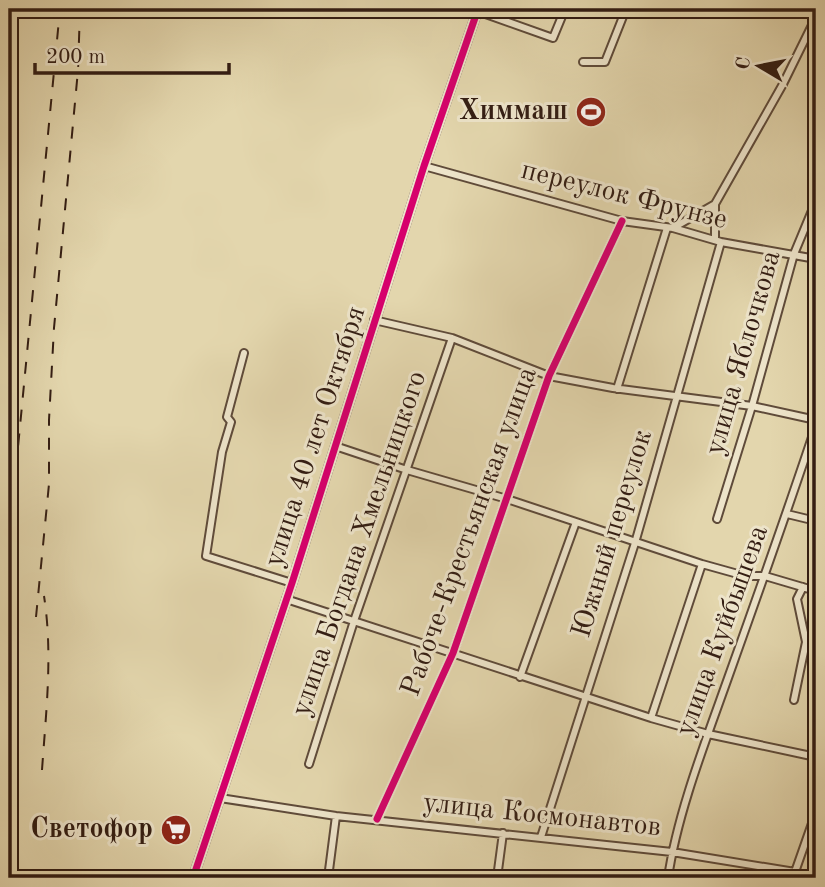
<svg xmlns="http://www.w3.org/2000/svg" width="825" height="887" font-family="'Old Standard TT',serif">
	<rect width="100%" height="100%" fill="#e3d6ad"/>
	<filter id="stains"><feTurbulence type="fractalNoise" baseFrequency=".00286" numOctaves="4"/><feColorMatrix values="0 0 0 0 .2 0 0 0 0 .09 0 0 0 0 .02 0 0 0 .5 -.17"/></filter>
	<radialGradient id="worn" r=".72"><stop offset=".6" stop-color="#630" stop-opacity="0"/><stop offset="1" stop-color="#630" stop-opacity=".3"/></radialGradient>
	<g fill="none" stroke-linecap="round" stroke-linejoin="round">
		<g stroke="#5f4b3a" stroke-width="10">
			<path id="minor" d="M477 11 553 38 565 9
				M583 62H605L626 9
				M424 166 622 221 673 228 721 242 816 259
				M715 204V240
				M673 228 715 204 783 84 816 17
				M374 320 452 338 549 376 613 388 752 406 816 420
				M244 353 227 417 231 422 222 452 206 556 292 583
				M617 389 667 228
				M335 446 407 470 507 499 702 564 745 576H765L816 591
				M787 514 816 521
				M717 519 752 406 794 254 816 201
				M286 599 651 718 708 734 816 757
				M520 677 576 522
				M794 700 806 642 797 599 803 587
				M651 718 702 564
				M309 764 354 621 452 338
				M220 798 336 816 672 852 795 872 816 878
				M377 819 453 653 549 376 622 221
				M541 837 635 543 721 242
				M795 872 816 812
				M328 878 336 816
				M497 878 503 833
				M668 878C677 814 706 740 728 678 758 594 788 510 816 425"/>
		</g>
		<g stroke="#5f4b3a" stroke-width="11">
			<path id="tertiary" d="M193 878 292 583 424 166 478 9"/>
		</g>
		<use href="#minor" stroke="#ede4ca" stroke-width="6"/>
		<use href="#tertiary" stroke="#ede4ca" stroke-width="8"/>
		<path stroke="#331d13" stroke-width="2" stroke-dasharray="12 12" stroke-linecap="butt" d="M9 32 17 9
			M9 541 60 9
			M36 617 49 484V420L54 328 78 70 80 9
			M42 770C46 712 53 654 44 596"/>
		<g stroke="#ede4ca" stroke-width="11">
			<path id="cycleway" d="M377 819 453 653 549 376 622 221
				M193 878 292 583 424 166 478 9"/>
		</g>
		<use href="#cycleway" stroke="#d6006c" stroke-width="7"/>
	</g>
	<defs>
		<g id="stadium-disc" transform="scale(1.575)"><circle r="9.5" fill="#8f2418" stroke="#ede4ca"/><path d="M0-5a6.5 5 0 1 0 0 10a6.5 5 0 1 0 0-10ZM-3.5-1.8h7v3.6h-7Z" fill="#fff"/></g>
		<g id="supermarket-disc" transform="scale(1.575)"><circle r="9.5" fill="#8f2418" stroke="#ede4ca"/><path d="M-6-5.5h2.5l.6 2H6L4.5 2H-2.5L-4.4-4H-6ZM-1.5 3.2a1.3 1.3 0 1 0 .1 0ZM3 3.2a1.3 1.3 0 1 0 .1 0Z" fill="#fff"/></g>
	</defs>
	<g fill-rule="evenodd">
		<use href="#stadium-disc" x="591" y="112"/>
		<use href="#supermarket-disc" x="176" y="830"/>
	</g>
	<g text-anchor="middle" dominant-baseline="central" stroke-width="6" stroke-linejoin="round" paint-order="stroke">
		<g font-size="28" font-weight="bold" fill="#331d13" stroke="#ede4ca" text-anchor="end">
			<text x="568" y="112">Химмаш</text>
			<text x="153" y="830">Светофор</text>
		</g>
		<g font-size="28" fill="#331d13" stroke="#ede4ca">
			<text transform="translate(624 196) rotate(14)">переулок Фрунзе</text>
			<text transform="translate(744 353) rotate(-74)">улица Яблочкова</text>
			<text transform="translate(316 437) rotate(-72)">улица 40 лет Октября</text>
			<text transform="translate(470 532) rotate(-70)">Рабоче-Крестьянская улица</text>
			<text transform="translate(613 534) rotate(-73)">Южный переулок</text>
			<text transform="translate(360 544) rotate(-71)">улица Богдана Хмельницкого</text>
			<text transform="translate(723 631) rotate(-70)">улица Куйбышева</text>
			<text transform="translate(542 816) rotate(6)">улица Космонавтов</text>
		</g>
	</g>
	<rect width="825" height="887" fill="none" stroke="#e3d6ad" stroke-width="35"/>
	<rect x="10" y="10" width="804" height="866" fill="none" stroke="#331d13" stroke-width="3.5"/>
	<rect x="18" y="18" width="790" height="852" fill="none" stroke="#331d13" stroke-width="2"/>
	<g transform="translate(759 66) rotate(280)" stroke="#ede4ca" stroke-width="5" paint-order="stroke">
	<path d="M0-5L12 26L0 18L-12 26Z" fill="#331d13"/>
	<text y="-10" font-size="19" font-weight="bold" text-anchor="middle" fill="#331d13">С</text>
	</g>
	<path d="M35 63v10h194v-10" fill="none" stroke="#331d13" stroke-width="3.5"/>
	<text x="46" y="63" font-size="21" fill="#331d13" stroke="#ede4ca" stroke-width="5" paint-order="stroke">200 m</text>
	<rect width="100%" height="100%" filter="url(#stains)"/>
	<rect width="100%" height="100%" fill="url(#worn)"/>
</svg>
